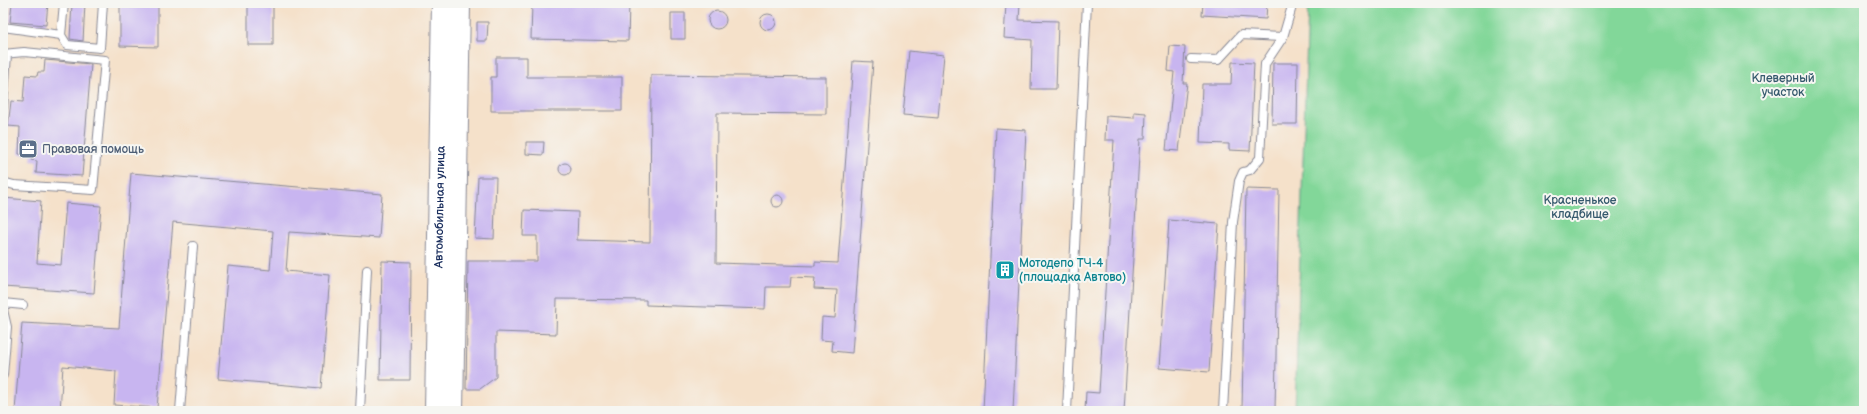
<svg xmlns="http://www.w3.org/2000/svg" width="1867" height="414" font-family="'Balsamiq Sans',sans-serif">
	<rect width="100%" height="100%" fill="#f6f6f2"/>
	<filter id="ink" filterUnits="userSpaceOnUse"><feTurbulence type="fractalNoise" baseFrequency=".025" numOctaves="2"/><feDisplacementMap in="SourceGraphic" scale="8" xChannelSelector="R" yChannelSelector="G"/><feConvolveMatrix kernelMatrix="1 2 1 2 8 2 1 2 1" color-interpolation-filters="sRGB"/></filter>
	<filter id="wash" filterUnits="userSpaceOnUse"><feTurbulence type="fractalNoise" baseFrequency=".012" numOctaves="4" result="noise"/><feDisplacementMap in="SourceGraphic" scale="16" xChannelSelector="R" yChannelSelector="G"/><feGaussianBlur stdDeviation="0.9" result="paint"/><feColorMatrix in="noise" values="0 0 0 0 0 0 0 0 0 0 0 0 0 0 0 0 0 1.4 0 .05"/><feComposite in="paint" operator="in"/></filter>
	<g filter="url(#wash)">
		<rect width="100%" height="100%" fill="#f5e1ca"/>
		<path fill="#82d799" stroke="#4e837c" d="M1308 3H1864V411H1295Z"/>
		<g id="blocks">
			<path fill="#c8b5f0" d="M12 3H48L46 25 10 22Z
				M72 3H85L83 41 70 39Z
				M120 3H158V47L120 46Z
				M248 3H273V45H248Z
				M532 3H629L628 41 531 39Z
				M1006 3 1020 4 1019 20 1058 21 1056 89H1031L1032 40 1004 38Z
				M1203 3H1267L1266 19 1202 15Z
				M708 20a9 9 0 1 1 18 0a9 9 0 1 1-18 0Z
				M671 13H685V39H671Z
				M760 22a8 8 0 1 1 16 0a8 8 0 1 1-16 0Z
				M477 22H488L487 41H477Z
				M1170 46 1185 47 1183 83H1187L1179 151 1166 150 1174 72 1168 71Z
				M909 51 944 55 938 118 903 115Z
				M496 57H527V77H622V111H491V77H496Z
				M45 60 91 64 82 176 36 173 37 161 31 160 32 155 19 154 20 127 8 126 11 101 23 102 25 75 37 76 38 72H44Z
				M853 61 873 62 852 353 832 351 833 341 821 340 822 317 835 318 837 290 814 289 815 278 791 277 790 287H766L765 309 646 305V300L557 299 556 334 496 332V377L480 389H466L468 261H537V236H523L524 210 578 212 577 240 650 242 651 75 826 77V114L717 113 716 263 815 266V262L838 263Z
				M1232 62 1254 63 1250 151 1229 150V144L1200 143 1202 84H1231Z
				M1273 63H1298L1297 124H1272Z
				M1134 112 1146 113 1145 139H1140L1124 411H1085L1086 392 1099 393 1114 140H1105L1106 116 1134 118Z
				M996 128 1026 130 1013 411H983Z
				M526 142H544L543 155 526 154Z
				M559 169a6 6 0 1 1 12 0a6 6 0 1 1-12 0Z
				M131 173 382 194 379 238 289 232 286 271 330 275 321 388 218 379 228 266 270 270 273 231 173 222 157 408 114 405 116 371 63 366 60 411H15L22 323 119 328Z
				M478 177H496L494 239 475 238Z
				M1246 189 1279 190 1275 411H1242Z
				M771 201a6 6 0 1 1 12 0a6 6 0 1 1-12 0Z
				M3 198 41 201 37 263 61 265 66 203 101 206 94 293 3 287Z
				M1169 220 1219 224 1209 372 1159 368Z
				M382 261 411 262 410 380H380Z"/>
		</g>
	</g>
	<g filter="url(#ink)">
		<use href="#blocks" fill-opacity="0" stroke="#888894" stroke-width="1"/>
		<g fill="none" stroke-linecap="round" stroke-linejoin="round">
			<g stroke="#888894" stroke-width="10">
				<path id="service" d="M3 27 61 35 64 3
					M61 35 67 45 100 48 103 3
					M3 54 24 52 105 60 93 190 14 185 3 182
					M1191 59 1218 60 1241 35 1283 37 1293 3
					M3 107 7 55
					M3 303 23 305
					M3 310 7 327 3 375
					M180 411 193 246
					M360 411 367 270
					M1067 411 1087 3
					M1223 411 1233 222 1239 181 1243 172 1250 170 1260 158 1265 64 1283 37"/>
			</g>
			<g stroke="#888894" stroke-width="24">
				<g id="secondary">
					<path id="s1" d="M436 411 443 3"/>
					<path d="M452 411 459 3"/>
				</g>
			</g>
			<use href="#service" stroke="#fff" stroke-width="8"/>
			<use href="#secondary" stroke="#fff" stroke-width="22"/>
		</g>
	</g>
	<defs>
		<g id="office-square" transform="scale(1)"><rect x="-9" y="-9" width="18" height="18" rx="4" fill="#5c6f8a" stroke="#f6f6f2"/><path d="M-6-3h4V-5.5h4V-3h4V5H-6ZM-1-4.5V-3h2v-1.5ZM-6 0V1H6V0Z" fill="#fff"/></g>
		<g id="building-square" transform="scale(1)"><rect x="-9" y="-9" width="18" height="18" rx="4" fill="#0f9aa8" stroke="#f6f6f2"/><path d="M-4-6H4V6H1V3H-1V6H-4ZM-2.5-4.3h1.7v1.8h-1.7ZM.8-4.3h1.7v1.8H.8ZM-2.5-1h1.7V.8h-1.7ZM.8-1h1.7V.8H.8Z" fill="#fff"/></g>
	</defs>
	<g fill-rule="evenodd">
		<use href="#office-square" x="28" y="149"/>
		<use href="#building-square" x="1005" y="270"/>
	</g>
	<g text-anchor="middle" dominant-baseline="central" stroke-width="4" stroke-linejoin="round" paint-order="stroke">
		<g font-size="12" fill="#35596d" stroke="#f6f6f2">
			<text x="1783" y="78">Клеверный<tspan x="1783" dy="14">участок</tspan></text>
			<text x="1580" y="200">Красненькое<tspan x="1580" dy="14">кладбище</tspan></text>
		</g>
		<g font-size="12" fill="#4e5e75" stroke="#f6f6f2" text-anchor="start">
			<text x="42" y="149">Правовая помощь</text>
		</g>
		<g font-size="12" fill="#1b2f5e" stroke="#f6f6f2">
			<text stroke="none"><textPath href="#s1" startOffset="204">Автомобильная улица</textPath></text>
		</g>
		<g font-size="12" fill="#0d838f" stroke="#f6f6f2" text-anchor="start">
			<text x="1019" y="263">Мотодепо ТЧ-4<tspan x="1019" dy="14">(площадка Автово)</tspan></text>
		</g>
	</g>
	<rect width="1867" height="414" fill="none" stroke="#f6f6f2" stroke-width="16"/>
</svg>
